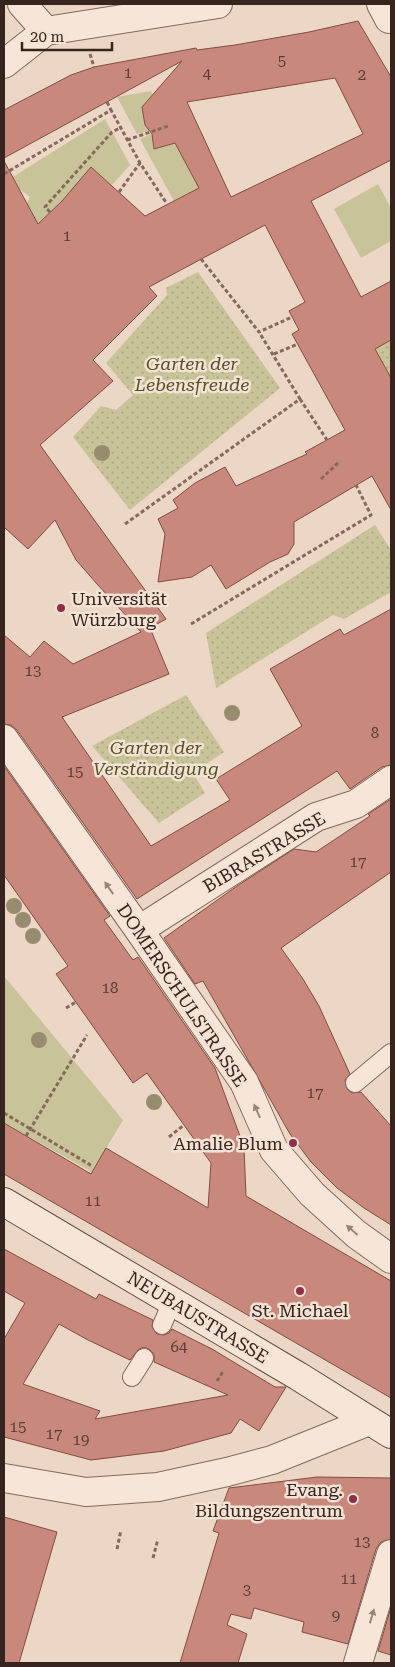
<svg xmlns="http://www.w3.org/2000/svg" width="395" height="1667" font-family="'Roboto Serif',serif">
	<defs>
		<pattern id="garden-dots" width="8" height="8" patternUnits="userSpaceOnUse" patternTransform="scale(1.25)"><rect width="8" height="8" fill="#c9c399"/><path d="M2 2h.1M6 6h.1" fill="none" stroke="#ada783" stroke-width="1.8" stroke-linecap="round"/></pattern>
	</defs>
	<rect width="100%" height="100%" fill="#ecd6c5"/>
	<path fill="#c9c399" d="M151 91 165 118 147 115 144 120 145 125 152 130 137 134 117 97Z
		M105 119 130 165 112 185 91 168 62 201 21 243 20 218 30 197 8 180Z
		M151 134 153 138 172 136 199 188 174 201 140 139Z
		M378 184 391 208V241L361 258 334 209Z
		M4 976 123 1120 92 1172 4 1123Z"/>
	<path fill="url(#garden-dots)" d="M198 272 280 388 130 510 73 437 101 406 116 410 133 395 106 363 167 295 166 288Z
		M391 340V378L375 349Z
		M375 525 391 550V592L344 619 333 615 216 688 206 633Z
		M186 695 224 752 193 773 205 793 159 823 92 746Z"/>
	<path fill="#c8897c" stroke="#844c43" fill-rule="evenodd" d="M358 21 391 77V160L311 201 361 297 391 281V340L375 349 391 378V510L372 476 294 522V544L288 554 270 562 226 589 211 565 192 577 158 582 165 534 158 519 178 508 173 500 195 483 225 467 236 486 307 454 305 452 345 430 292 334 299 330 289 311 305 302 265 225 149 287 157 296 93 360 113 381 40 445 166 619 150 628 169 674 62 717 151 846 230 800 216 779 302 726 270 669 340 629 344 635 391 609V765L382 767 350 789 337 771 137 899 17 730 11 725 4 724V635L30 657 44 641 73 664 141 632 97 584 76 560 55 520 28 549 4 527V161L38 224 62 201 91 167 145 216 199 188 175 143 154 149 152 134 145 125 142 107 182 61 4 158V110L71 75 94 67 196 48 197 50 235 45 309 32ZM335 78 363 134 231 197 187 102Z
		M4 766 110 916 104 920 133 960 138 957 215 1068 244 1147 246 1196 391 1281V1398L4 1174V1123L91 1174 106 1148 208 1208 211 1163 147 1073 133 1083 56 974 68 966 4 875Z
		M391 799V872L281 948 303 979 319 1006 350 1074 345 1080 347 1089 352 1093 361 1092 391 1126V1225L364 1208 337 1188 311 1162 290 1134 203 981 195 984 164 938 237 886 294 849 316 852 370 816 368 814Z
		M4 1249 96 1299 99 1294 153 1320 152 1327 157 1334 164 1335 169 1333 172 1329 212 1349 275 1387H286L259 1431 240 1419 231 1433 164 1451 91 1460 4 1437V1339L25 1303 4 1291ZM59 1324 88 1340 130 1360 139 1349 144 1347 149 1349 154 1354V1362L228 1395 95 1419 100 1411 23 1384Z
		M317 1477 391 1478V1539L381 1542 376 1549 348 1644 302 1632 304 1622 254 1608 251 1619 231 1614 227 1625 247 1634 238 1663H180L219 1533 213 1531 229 1488Z
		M4 1517 57 1532 19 1663H4Z
		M391 1607V1655L378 1651Z"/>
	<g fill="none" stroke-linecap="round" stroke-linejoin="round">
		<g stroke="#86685c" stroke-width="20">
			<path id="lane" d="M355 1083 391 1053
				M162 1325 172 1302
				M132 1377 144 1358"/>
		</g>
		<g stroke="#86685c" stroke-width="30">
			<path id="street" d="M22 4 46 31
				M381 4 389 19 391 18
				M4 64 46 31 218 4
				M4 739 139 930 244 1082 274 1150 312 1194 356 1234 391 1259
				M139 930 316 817 356 804 391 780
				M4 1478 86 1492 158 1487 227 1472 272 1460 369 1421
				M358 1663 391 1554"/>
		</g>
		<g stroke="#68493f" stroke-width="30">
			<path id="secondary" d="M4 1202 298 1376 391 1434"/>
		</g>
		<path stroke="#86685c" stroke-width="3" stroke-dasharray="4 2.5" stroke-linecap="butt" d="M90 54 94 67
			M107 102 111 110
			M127 140 168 126
			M4 174 111 110 140 163 167 204
			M119 192 140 163
			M50 212 45 207 112 132 120 128
			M201 259 259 332 292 317
			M274 354 298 344
			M300 399 327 440
			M321 479 340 461
			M125 524 300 399 259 332
			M191 624 371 515 356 485
			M66 1008 76 1002
			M4 1113 92 1166
			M26 1136 87 1035
			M169 1137 184 1125
			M217 1381 224 1370
			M117 1549 121 1530
			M153 1558 158 1539"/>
		<use href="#lane" stroke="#f7e6d7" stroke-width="18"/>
		<use href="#street" stroke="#f7e6d7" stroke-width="28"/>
		<use href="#secondary" stroke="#f7e6d7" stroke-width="28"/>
	</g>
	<g fill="#978d6e">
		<circle cx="102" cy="453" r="8"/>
		<circle cx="232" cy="713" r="8"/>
		<circle cx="14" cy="906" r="8"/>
		<circle cx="23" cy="920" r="8"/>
		<circle cx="33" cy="936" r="8"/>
		<circle cx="39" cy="1040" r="8"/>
		<circle cx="154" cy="1102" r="8"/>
	</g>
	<defs><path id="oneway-solid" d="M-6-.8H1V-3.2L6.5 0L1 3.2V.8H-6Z" transform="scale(1.25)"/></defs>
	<g fill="#96857b">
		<use href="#oneway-solid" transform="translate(109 888) rotate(-125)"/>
		<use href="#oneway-solid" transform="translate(257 1111) rotate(-114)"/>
		<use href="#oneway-solid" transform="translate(352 1230) rotate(-139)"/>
		<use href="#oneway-solid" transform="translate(372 1616) rotate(-74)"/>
	</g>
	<g fill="#922f48" stroke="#f4e2d4" stroke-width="2">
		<circle cx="61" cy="608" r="5"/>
		<circle cx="293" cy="1143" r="5"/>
		<circle cx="300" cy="1291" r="5"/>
		<circle cx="353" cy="1499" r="5"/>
	</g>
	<g text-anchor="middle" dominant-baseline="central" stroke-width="5" stroke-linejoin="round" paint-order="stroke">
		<g font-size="15" fill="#5a3d36">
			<text x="282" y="61">5</text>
			<text x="128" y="73">1</text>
			<text x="207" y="74">4</text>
			<text x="362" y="75">2</text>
			<text x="67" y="236">1</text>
			<text x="33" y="671">13</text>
			<text x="375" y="733">8</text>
			<text x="75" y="772">15</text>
			<text x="358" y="862">17</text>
			<text x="110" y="988">18</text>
			<text x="315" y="1093">17</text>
			<text x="93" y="1201">11</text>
			<text x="179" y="1347">64</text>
			<text x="18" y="1427">15</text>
			<text x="54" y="1434">17</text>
			<text x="81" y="1440">19</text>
			<text x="362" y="1542">13</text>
			<text x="349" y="1579">11</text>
			<text x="247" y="1590">3</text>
			<text x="336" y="1616">9</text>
		</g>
		<g font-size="18" font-style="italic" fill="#525227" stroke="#f4e2d4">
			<text x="192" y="363">Garten der<tspan x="192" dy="21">Lebensfreude</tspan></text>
			<text x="156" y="747">Garten der<tspan x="156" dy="21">Verständigung</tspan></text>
		</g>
		<g font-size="18" fill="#36241f" stroke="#f4e2d4" text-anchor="end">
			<text x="71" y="598" text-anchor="start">Universität<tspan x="71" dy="21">Würzburg</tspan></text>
			<text x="283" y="1143">Amalie Blum</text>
			<text x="300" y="1310" text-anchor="middle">St. Michael</text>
			<text x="343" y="1489">Evang.<tspan x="343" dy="21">Bildungszentrum</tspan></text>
		</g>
		<g font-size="18" fill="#36241f" stroke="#f4e2d4">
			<text transform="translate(264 852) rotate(-31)">BIBRASTRASSE</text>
			<text transform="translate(182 995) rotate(56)">DOMERSCHULSTRASSE</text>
			<text transform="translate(198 1317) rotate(31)">NEUBAUSTRASSE</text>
		</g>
	</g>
	<rect width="395" height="1667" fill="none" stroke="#36241f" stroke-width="10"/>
	<path d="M22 42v8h90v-8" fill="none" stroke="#36241f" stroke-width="2.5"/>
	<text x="30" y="42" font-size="15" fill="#36241f" stroke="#f4e2d4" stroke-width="4" paint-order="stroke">20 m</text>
</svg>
